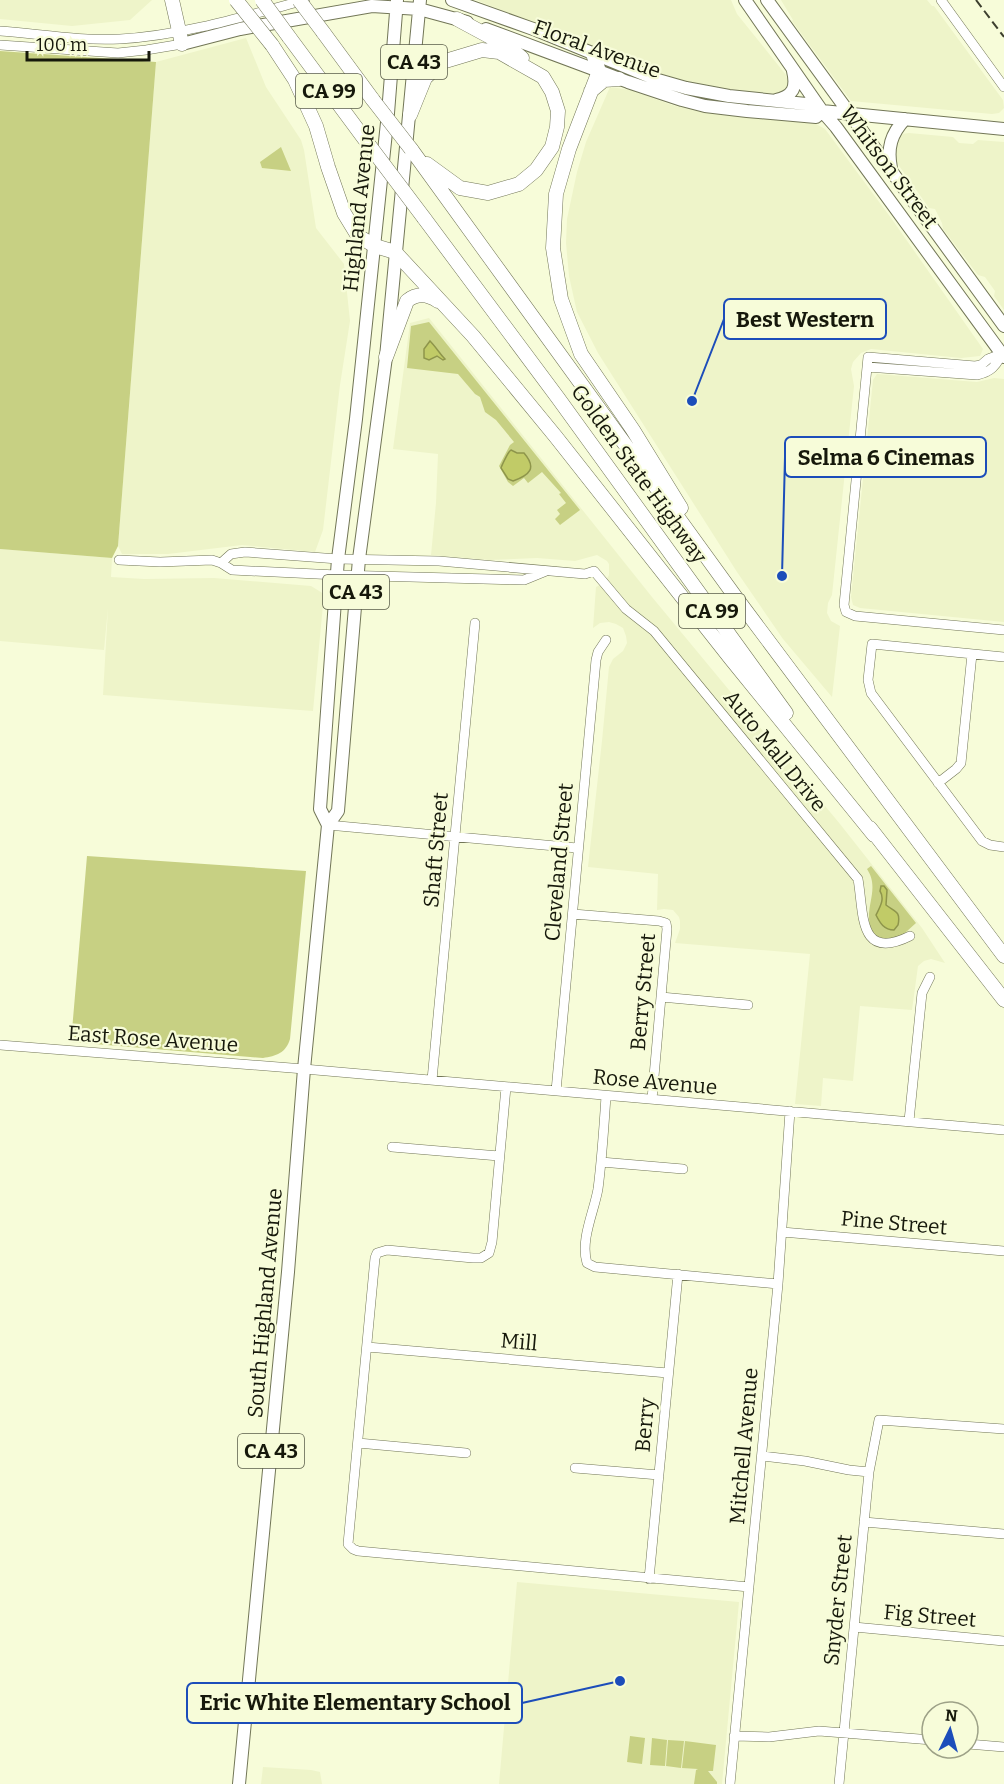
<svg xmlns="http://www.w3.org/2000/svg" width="1004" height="1784" font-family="Bitter,serif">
	<rect width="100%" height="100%" fill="#f7fcd9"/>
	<path fill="#eef4c9" d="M0 0H152L130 20 72 26 0 19Z
		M476 0H731L737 14 786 75 788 82 786 89 782 94H776L736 90 693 84 667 76Z
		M781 0H927L932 6H934L1003 100 1004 108 999 113 992 114 851 101 792 21 793 20Z
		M246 38 266 87 301 140 304 150 316 228 344 264 350 321 340 385 323 530 315 552 242 545 168 554H122L118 546 156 62Z
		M610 87 631 90 672 105 696 111 816 124 825 129 891 218 983 349 980 356 961 358 871 349 861 353 853 362 851 369 854 386 832 595 828 603 827 613 831 621 840 626 832 697 783 639 737 572 598 353 577 312 569 276 566 243 567 219 577 172 586 142Z
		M909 133 953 137 959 143 973 144 978 140 1004 142V310L994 296 995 291 985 277 978 275 943 229 942 223 935 209 929 208 897 163 894 154 898 137 902 134Z
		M429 318 652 597 840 824 922 928 945 963 931 959 924 961 918 966 912 1010 860 1006 853 1081 823 1078 821 1106 795 1104 810 954 675 943 680 929V921L679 917 673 910 664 909 657 910 658 874 588 867 602 741 609 667 613 659 623 651 627 643 626 636 623 628 616 624 609 622 600 623 593 628 596 587 604 583 609 575V564L607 561 597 555 575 561 537 558 489 560 431 555 436 503 438 454 393 449 410 323Z
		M877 374 977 382 994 378 1004 379V622L860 608 853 605 851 597 873 380Z
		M0 549 112 558 111 577 144 579 214 578 311 586 324 594 313 711 103 695 108 608 104 650 0 641Z
		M517 1582 739 1602 722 1784H499Z
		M263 1767 311 1770 320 1772 322 1784H261Z"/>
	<path fill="#c7d083" d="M0 51 156 62 118 546 112 558 0 549Z
		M281 147 291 171 262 168 260 162Z
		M429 322 580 510 560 525 555 519 560 514 557 510 566 503 559 494 561 493 542 472 528 483 524 478 513 486 508 482 499 466 510 445 514 442 496 420 485 412 480 397 475 394 458 374 407 368 411 326Z
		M87 856 306 871 290 1039C286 1053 276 1056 263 1058L71 1042Z
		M871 866 916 923 896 941 877 939C875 935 871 930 870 926 865 905 880 889 867 869Z
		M630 1736 645 1738 642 1764 627 1762Z
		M652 1738 667 1740 665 1766 650 1765Z
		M668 1740 684 1741 681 1768 666 1766Z
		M685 1741 716 1745 713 1771H708L717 1782V1784H694L696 1770 698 1769 682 1768Z"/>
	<path fill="#c1cb67" stroke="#8e954b" stroke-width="1.5" d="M430 341C436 347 439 353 445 359L443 360 437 356 429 360 424 358V349Z
		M511 450 517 453H524C537 468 530 475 513 481L508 479 501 468C502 465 508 452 511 450Z
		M881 886H884L887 890 886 905C895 912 901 911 898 925L894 930C884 930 880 923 876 915 880 907 885 899 880 891Z"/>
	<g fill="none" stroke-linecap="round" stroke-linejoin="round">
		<g stroke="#727657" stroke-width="10">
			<path id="minor" d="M941 0 1004 87
				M0 31C40 34 80 41 120 39 180 36 246 16 305 0
				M0 45 118 53 146 50 182 44
				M1004 353 988 359 981 365 975 366 868 357 844 605 846 612 855 616 1004 630
				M867 367 977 375C991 372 996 366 1002 354
				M119 560 160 562 212 560 221 563 232 570 337 575 524 580 546 571
				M221 563 231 554 245 552 338 559 439 561 585 574 594 571 626 609 654 631 858 879C864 913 858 962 910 936
				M1004 657 872 644 868 680 871 693 982 841 990 845 1004 847
				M938 783 956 769 961 763 972 654
				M328 825 577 848
				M573 914 659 921 666 923 667 929 652 1099
				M661 997 748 1005
				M0 1045 304 1069 1004 1130
				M432 1080 475 623
				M506 1087 492 1242 489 1253 481 1258H473L387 1250 377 1253 375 1258 348 1544 353 1549 358 1551 749 1587
				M556 1091 596 660 598 652 606 640
				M606 1096C604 1127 602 1158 598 1189 594 1212 580 1240 587 1263L595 1267 778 1284
				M909 1121 922 993 930 977
				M392 1147 499 1156
				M601 1162 683 1169
				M782 1232 1004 1251
				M367 1347 668 1373
				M358 1443 466 1453
				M762 1456 805 1461 849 1470 869 1472
				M575 1468 659 1475
				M864 1522 1004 1534
				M649 1579 678 1274
				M854 1627 1004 1641
				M734 1736 769 1737 819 1731 932 1740
				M968 1744 1004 1747
				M730 1784 778 1284 790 1111
				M839 1784 869 1472 879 1420 1004 1429"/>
		</g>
		<g stroke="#727657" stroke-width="14">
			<path id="major" d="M452 0 536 30 658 80 686 88 729 96 806 104 822 111 1004 129
				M745 0 822 111 836 127 1004 357
				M767 0 1004 326
				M486 29 628 82 682 100 705 106 747 111 816 117 822 111
				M182 44 240 29 372 6 419 9 467 22
				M776 100C793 96 797 88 793 71
				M891 168C887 148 891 134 905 119
				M328 825 320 809 338 559 356 419 388 113 397 0
				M239 1784 288 1272 304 1069 328 825 338 811 359 559 386 357 420 0"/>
		</g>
		<g stroke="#727657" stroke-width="15">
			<path id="highway" d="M172 0 182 44
				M457 19 509 47 522 58
				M323 32 373 100
				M289 37 369 145
				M272 45 295 80 316 126 328 167 344 213 358 236 375 246 395 252 473 336 556 437 731 659 874 835
				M593 54 599 71 569 149 556 194 553 248 561 299 581 354 633 430 681 508
				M591 91 604 80 619 79
				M410 115 425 78 442 62 482 50 499 52 543 77 552 92 558 111 557 127 552 147 536 170 519 184 488 193 460 188 427 164
				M411 149 737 599 1004 956
				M424 218 558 398 786 713
				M386 357 407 301C417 293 427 294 438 301
				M870 828 1004 1000"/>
		</g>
		<use href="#minor" stroke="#fff" stroke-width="9"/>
		<use href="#major" stroke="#fff" stroke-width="12"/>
		<use href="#highway" stroke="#fff" stroke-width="14"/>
		<path stroke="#3d3f2e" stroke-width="2" stroke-dasharray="9 4.5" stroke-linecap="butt" d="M976 0 1004 37"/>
		<g stroke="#727657" stroke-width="15" stroke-linecap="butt">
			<path id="highway-bridge" d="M236 0 272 45
				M262 0 289 37
				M299 0 323 32
				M373 100 411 149
				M369 145 424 218"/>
		</g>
		<use href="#highway-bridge" stroke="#fff" stroke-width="14"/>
	</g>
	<g text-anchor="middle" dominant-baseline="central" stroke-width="4.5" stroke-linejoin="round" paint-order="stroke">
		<g fill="#f7fcd9" stroke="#5a5c49" stroke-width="1.5">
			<rect x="381" y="45" width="66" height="34" rx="4.5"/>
			<rect x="296" y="74" width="66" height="34" rx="4.5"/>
			<rect x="323" y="575" width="66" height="34" rx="4.5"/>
			<rect x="679" y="594" width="66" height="34" rx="4.5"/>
			<rect x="238" y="1434" width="66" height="34" rx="4.5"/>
		</g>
		<g font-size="20" font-weight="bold" fill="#16180b">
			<text x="414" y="62">CA 43</text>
			<text x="329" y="91">CA 99</text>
			<text x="356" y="592">CA 43</text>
			<text x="712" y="611">CA 99</text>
			<text x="271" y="1451">CA 43</text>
		</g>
		<g font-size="21" fill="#16180b" stroke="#f7fcd9">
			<text transform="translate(597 49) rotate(20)">Floral Avenue</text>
			<text transform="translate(889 167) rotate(53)">Whitson Street</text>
			<text transform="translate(359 208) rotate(-84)">Highland Avenue</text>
			<text transform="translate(639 474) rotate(54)">Golden State Highway</text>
			<text transform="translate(775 751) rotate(51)">Auto Mall Drive</text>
			<text transform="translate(436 850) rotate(-85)">Shaft Street</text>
			<text transform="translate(559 862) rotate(-85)">Cleveland Street</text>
			<text transform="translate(643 992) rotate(-85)">Berry Street</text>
			<text transform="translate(153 1039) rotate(4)">East Rose Avenue</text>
			<text transform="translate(655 1082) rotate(5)">Rose Avenue</text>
			<text transform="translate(894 1223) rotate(5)">Pine Street</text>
			<text transform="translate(265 1303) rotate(-85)">South Highland Avenue</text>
			<text transform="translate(519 1342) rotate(5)">Mill</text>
			<text transform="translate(645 1425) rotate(-85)">Berry</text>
			<text transform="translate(744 1446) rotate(-85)">Mitchell Avenue</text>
			<text transform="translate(838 1600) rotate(-84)">Snyder Street</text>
			<text transform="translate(930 1616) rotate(5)">Fig Street</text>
		</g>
	</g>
	<path fill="none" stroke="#1c4dba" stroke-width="2" d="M692 401L724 319M782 576L785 457M620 1681L522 1703"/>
	<g fill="#1c4dba" stroke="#f7fcd9" stroke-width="2">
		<circle cx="692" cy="401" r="6"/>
		<circle cx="782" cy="576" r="6"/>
		<circle cx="620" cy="1681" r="6"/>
	</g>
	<g fill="#f7fcd9" stroke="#1c4dba" stroke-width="2">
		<rect x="724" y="299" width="162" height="40" rx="6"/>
		<rect x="785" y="437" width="201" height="40" rx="6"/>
		<rect x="187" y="1683" width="335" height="40" rx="6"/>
	</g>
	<g font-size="22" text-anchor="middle" font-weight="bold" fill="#16180b">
		<text x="805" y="327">Best Western</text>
		<text x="886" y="465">Selma 6 Cinemas</text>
		<text x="355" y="1710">Eric White Elementary School</text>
	</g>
	<g transform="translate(950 1730) rotate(5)"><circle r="28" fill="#f7fcd9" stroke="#9da187" stroke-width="1.5"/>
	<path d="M0-4.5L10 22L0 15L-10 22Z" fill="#1c4dba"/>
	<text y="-9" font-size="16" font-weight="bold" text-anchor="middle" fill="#16180b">N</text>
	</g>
	<path d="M27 51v9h122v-9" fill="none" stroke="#16180b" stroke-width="3"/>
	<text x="36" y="51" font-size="18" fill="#16180b" stroke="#f7fcd9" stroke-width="4.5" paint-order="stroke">100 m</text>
</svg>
